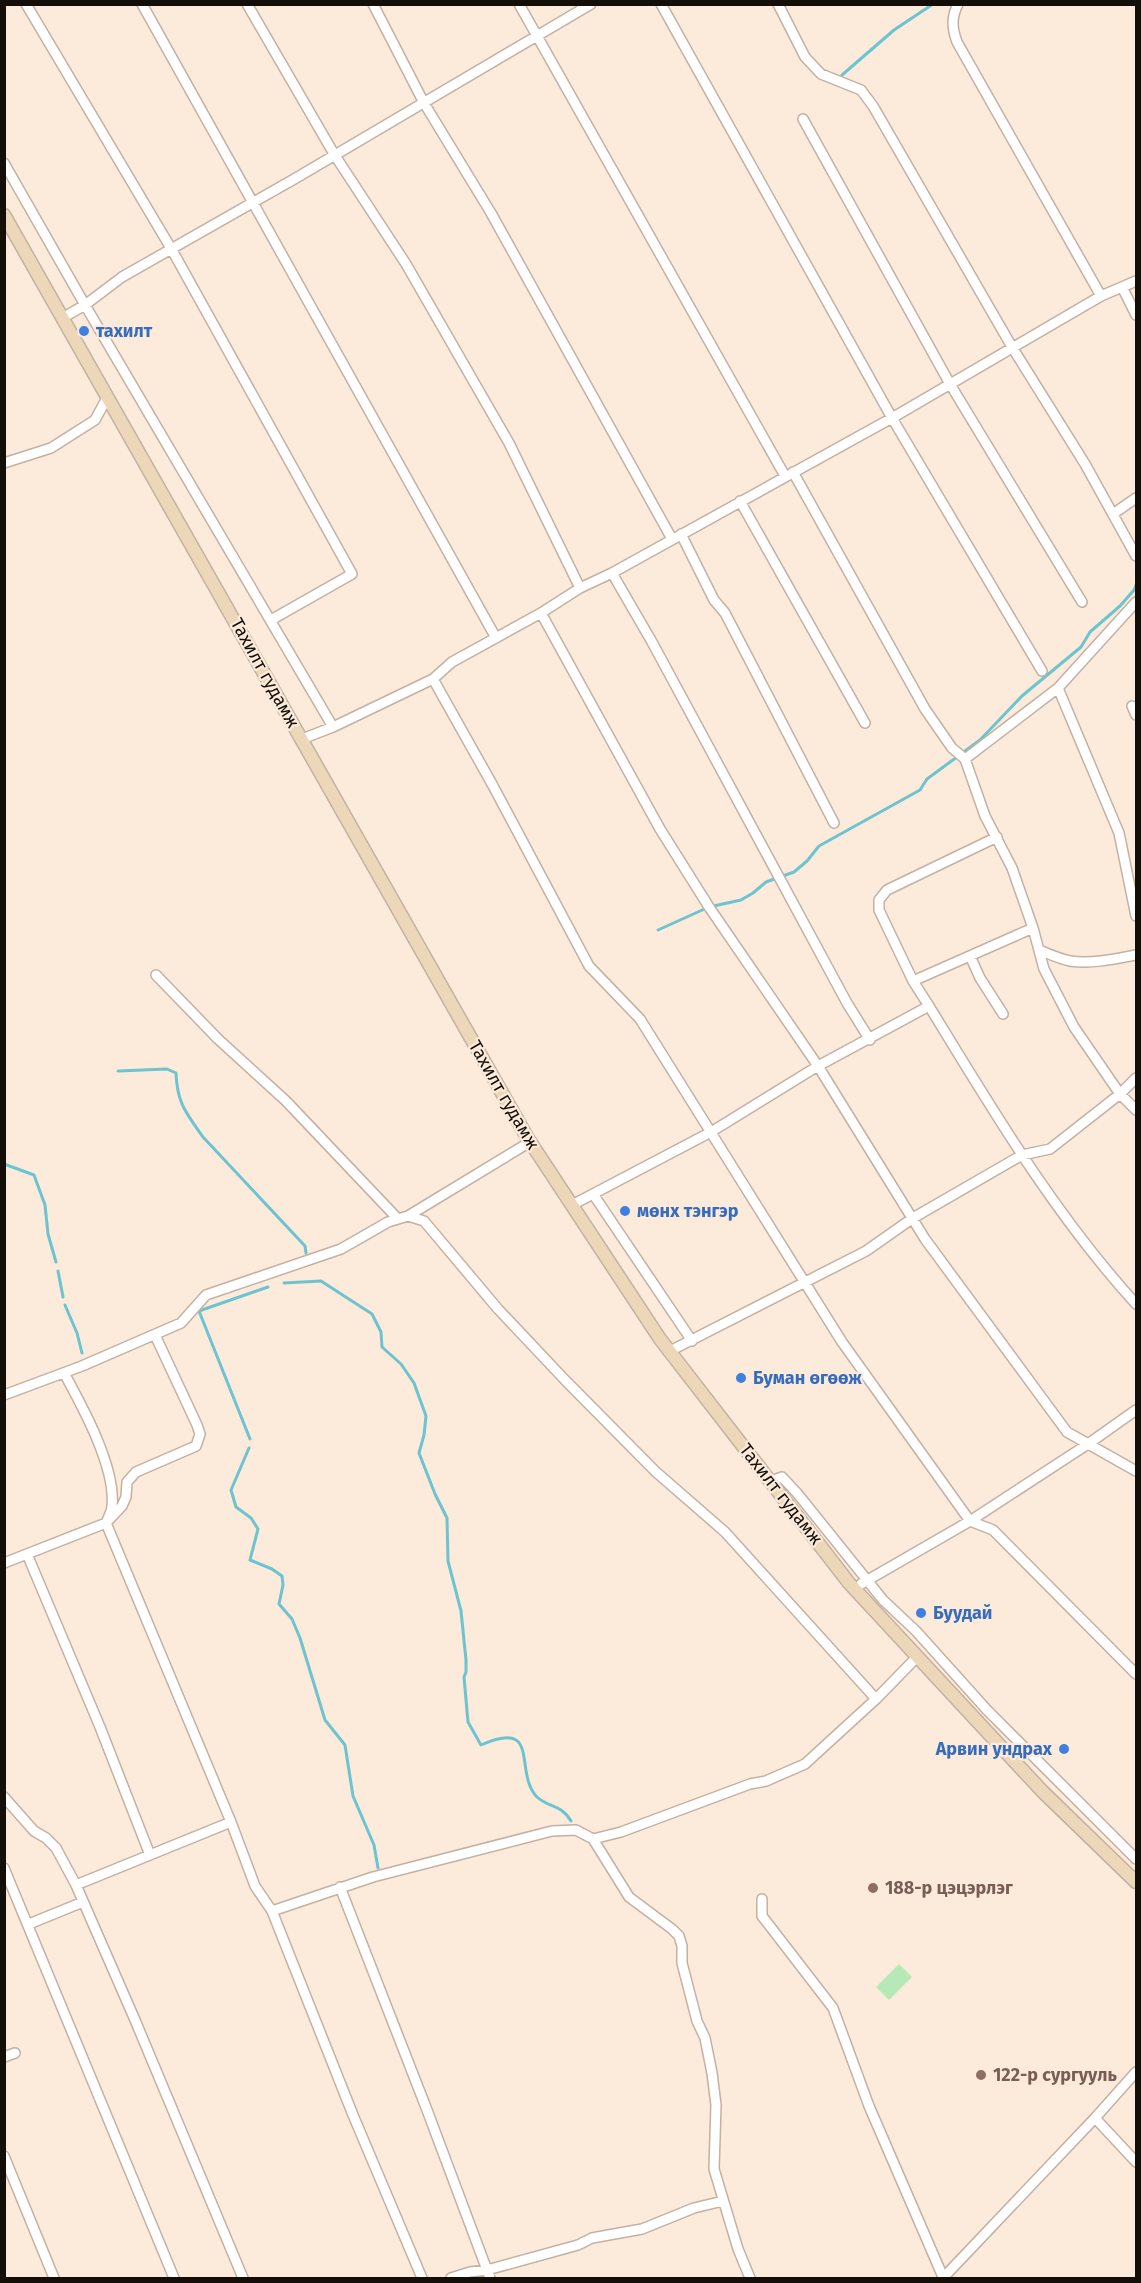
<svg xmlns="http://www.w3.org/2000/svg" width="1141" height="2283" font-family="'Fira Sans',sans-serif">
	<rect width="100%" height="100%" fill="#fceada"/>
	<path fill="#b7e9b8" d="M899 1964 912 1977 889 2000 876 1987Z"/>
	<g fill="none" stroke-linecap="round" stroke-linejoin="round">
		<path stroke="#6dc4d0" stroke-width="3" d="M842 75 894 30 933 4
			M658 930 709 907 741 900 753 893 766 882 794 872 807 861 819 846 920 790 927 779 980 740 1022 696 1081 647 1090 632 1120 606 1134 590 1136 585
			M118 1071 167 1069 176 1073C177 1103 186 1113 203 1137L305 1246 306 1253
			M4 1164 34 1175 45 1205 48 1234 56 1262
			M58 1271 63 1297
			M284 1283 321 1281 372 1314 381 1332 382 1347 401 1364 414 1383 426 1416 424 1435 419 1453 435 1494 447 1518 448 1561 461 1611 466 1660V1672L464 1677 468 1722 481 1745C542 1718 513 1772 537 1797 549 1808 561 1804 571 1821
			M65 1305 77 1333 82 1353
			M250 1439 199 1311 268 1287
			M249 1448 231 1490 236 1507 251 1518 258 1529 250 1560 272 1569 282 1576 283 1585 279 1604 292 1619 300 1638 325 1720 345 1745 353 1796 374 1845 378 1868"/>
		<g stroke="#c3b1a3" stroke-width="12">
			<path id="minor" d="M26 4 172 250 352 574 271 620
				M142 4 496 638
				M247 4 334 154 406 264 509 443 580 588
				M373 4 424 103 491 213 672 539
				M519 4 785 476
				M661 4 892 418 1042 671
				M778 4 805 57 821 74 861 90 873 106 1012 347 1085 464 1136 556
				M958 4C951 18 952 28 957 42L1101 296
				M803 119 950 384 1082 602
				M4 163 85 305 333 727
				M1122 287 1136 315
				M64 317 85 305 122 277 296 178 591 4
				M4 463 51 448 95 420 108 396
				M793 472 925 709 952 748 965 759 985 816 1012 868 1033 928 1044 969 1074 1027 1120 1094 1136 1110
				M740 501 865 723
				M1113 514 1136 498
				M681 534 714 600 725 613 834 823
				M612 573 652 642 847 1003 870 1040
				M541 613 660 829 709 907 818 1066 925 1239 1067 1432 1136 1471
				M433 679 492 784 589 966 640 1019 842 1342 970 1521 993 1530 1136 1674
				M1058 688 1119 833 1136 916
				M1132 706 1136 715
				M302 739 333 727 433 679 452 662 541 613 580 588 612 573 892 418 1101 296 1136 281
				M965 759 1058 688 1136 602
				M1039 950C1049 954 1060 959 1070 961 1092 964 1115 959 1136 955
				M970 956 980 978 1003 1014
				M156 975 218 1039 286 1101 398 1219
				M913 981 879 910V900L887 890 997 837
				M929 1006C992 1109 1054 1214 1136 1304
				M593 1194 692 1341
				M572 1205 711 1132 818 1066 929 1006 913 981 1033 928
				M408 1216 424 1221 498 1309 565 1380 656 1472 725 1532 876 1699
				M670 1351 866 1251 913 1218 1022 1155 1050 1149 1120 1094 1136 1078
				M64 1373C82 1406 116 1467 112 1506 112 1511 108 1518 106 1523L231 1822 255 1886 272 1911 373 1877 552 1831 576 1830 593 1839 621 1832 750 1784 766 1781 805 1764 876 1699 917 1657
				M4 1395 82 1366 181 1323 206 1295 341 1249 388 1222 408 1216 530 1142
				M771 1481 782 1477 797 1493 883 1600 916 1631 987 1710 1136 1859
				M27 1554 100 1727 150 1855
				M4 1563 106 1523 122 1506 126 1497 127 1482 136 1472 196 1446 200 1434 197 1425 155 1335
				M861 1584 970 1521 1088 1444 1136 1410
				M4 1797 34 1831 46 1838 56 1848 76 1885 135 2020 243 2278
				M593 1839 629 1897 672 1929 679 1936 682 1946V1963L697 2021 705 2038 712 2073 716 2105 714 2169 738 2249 750 2278
				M4 1868 174 2278
				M76 1885 231 1822
				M340 1887 427 2110 490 2278
				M762 1899V1916L833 2008 869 2106 943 2277
				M272 1911 353 2115 422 2278
				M29 1924 83 1902
				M4 2057 15 2053
				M1136 2072 1095 2118 1136 2162
				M4 2156 54 2278
				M451 2278 470 2272 487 2270 578 2245 592 2238 642 2229 694 2208 723 2201
				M943 2278 1095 2118"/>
		</g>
		<g stroke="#c3b1a3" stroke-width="15">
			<path id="secondary" d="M4 215 527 1137 660 1339 849 1583 1042 1791 1136 1882"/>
		</g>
		<use href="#minor" stroke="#fff" stroke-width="9"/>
		<use href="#secondary" stroke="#ecd8b9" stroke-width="12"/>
	</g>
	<g fill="#3f7fe0" stroke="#fceada" stroke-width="2">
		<circle cx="84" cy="331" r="6"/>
		<circle cx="625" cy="1211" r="6"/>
		<circle cx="741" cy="1378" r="6"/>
		<circle cx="921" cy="1613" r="6"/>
		<circle cx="1064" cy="1749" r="6"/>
	</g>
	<g fill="#8d6e63" stroke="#fceada" stroke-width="2">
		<circle cx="873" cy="1888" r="6"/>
		<circle cx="981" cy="2075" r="6"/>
	</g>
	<g text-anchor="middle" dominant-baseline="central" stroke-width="4.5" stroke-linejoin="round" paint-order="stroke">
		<g font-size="18" font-weight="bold" fill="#366cbe" stroke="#fceada" text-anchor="start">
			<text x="96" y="331">тахилт</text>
			<text x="637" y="1211">мөнх тэнгэр</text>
			<text x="753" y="1378">Буман өгөөж</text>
			<text x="933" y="1613">Буудай</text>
			<text x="1052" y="1749" text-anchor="end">Арвин ундрах</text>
		</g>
		<g font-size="18" fill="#140e09" stroke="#fceada">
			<text transform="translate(265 673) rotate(61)">Тахилт гудамж</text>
			<text transform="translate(504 1095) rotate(60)">Тахилт гудамж</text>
			<text transform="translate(781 1494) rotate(52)">Тахилт гудамж</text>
		</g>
		<g font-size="18" font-weight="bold" fill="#785e54" stroke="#fceada" text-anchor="start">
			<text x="885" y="1888">188-р цэцэрлэг</text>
			<text x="993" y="2075">122-р сургууль</text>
		</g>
	</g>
	<rect width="1141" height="2283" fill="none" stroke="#140e09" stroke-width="12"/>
</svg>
